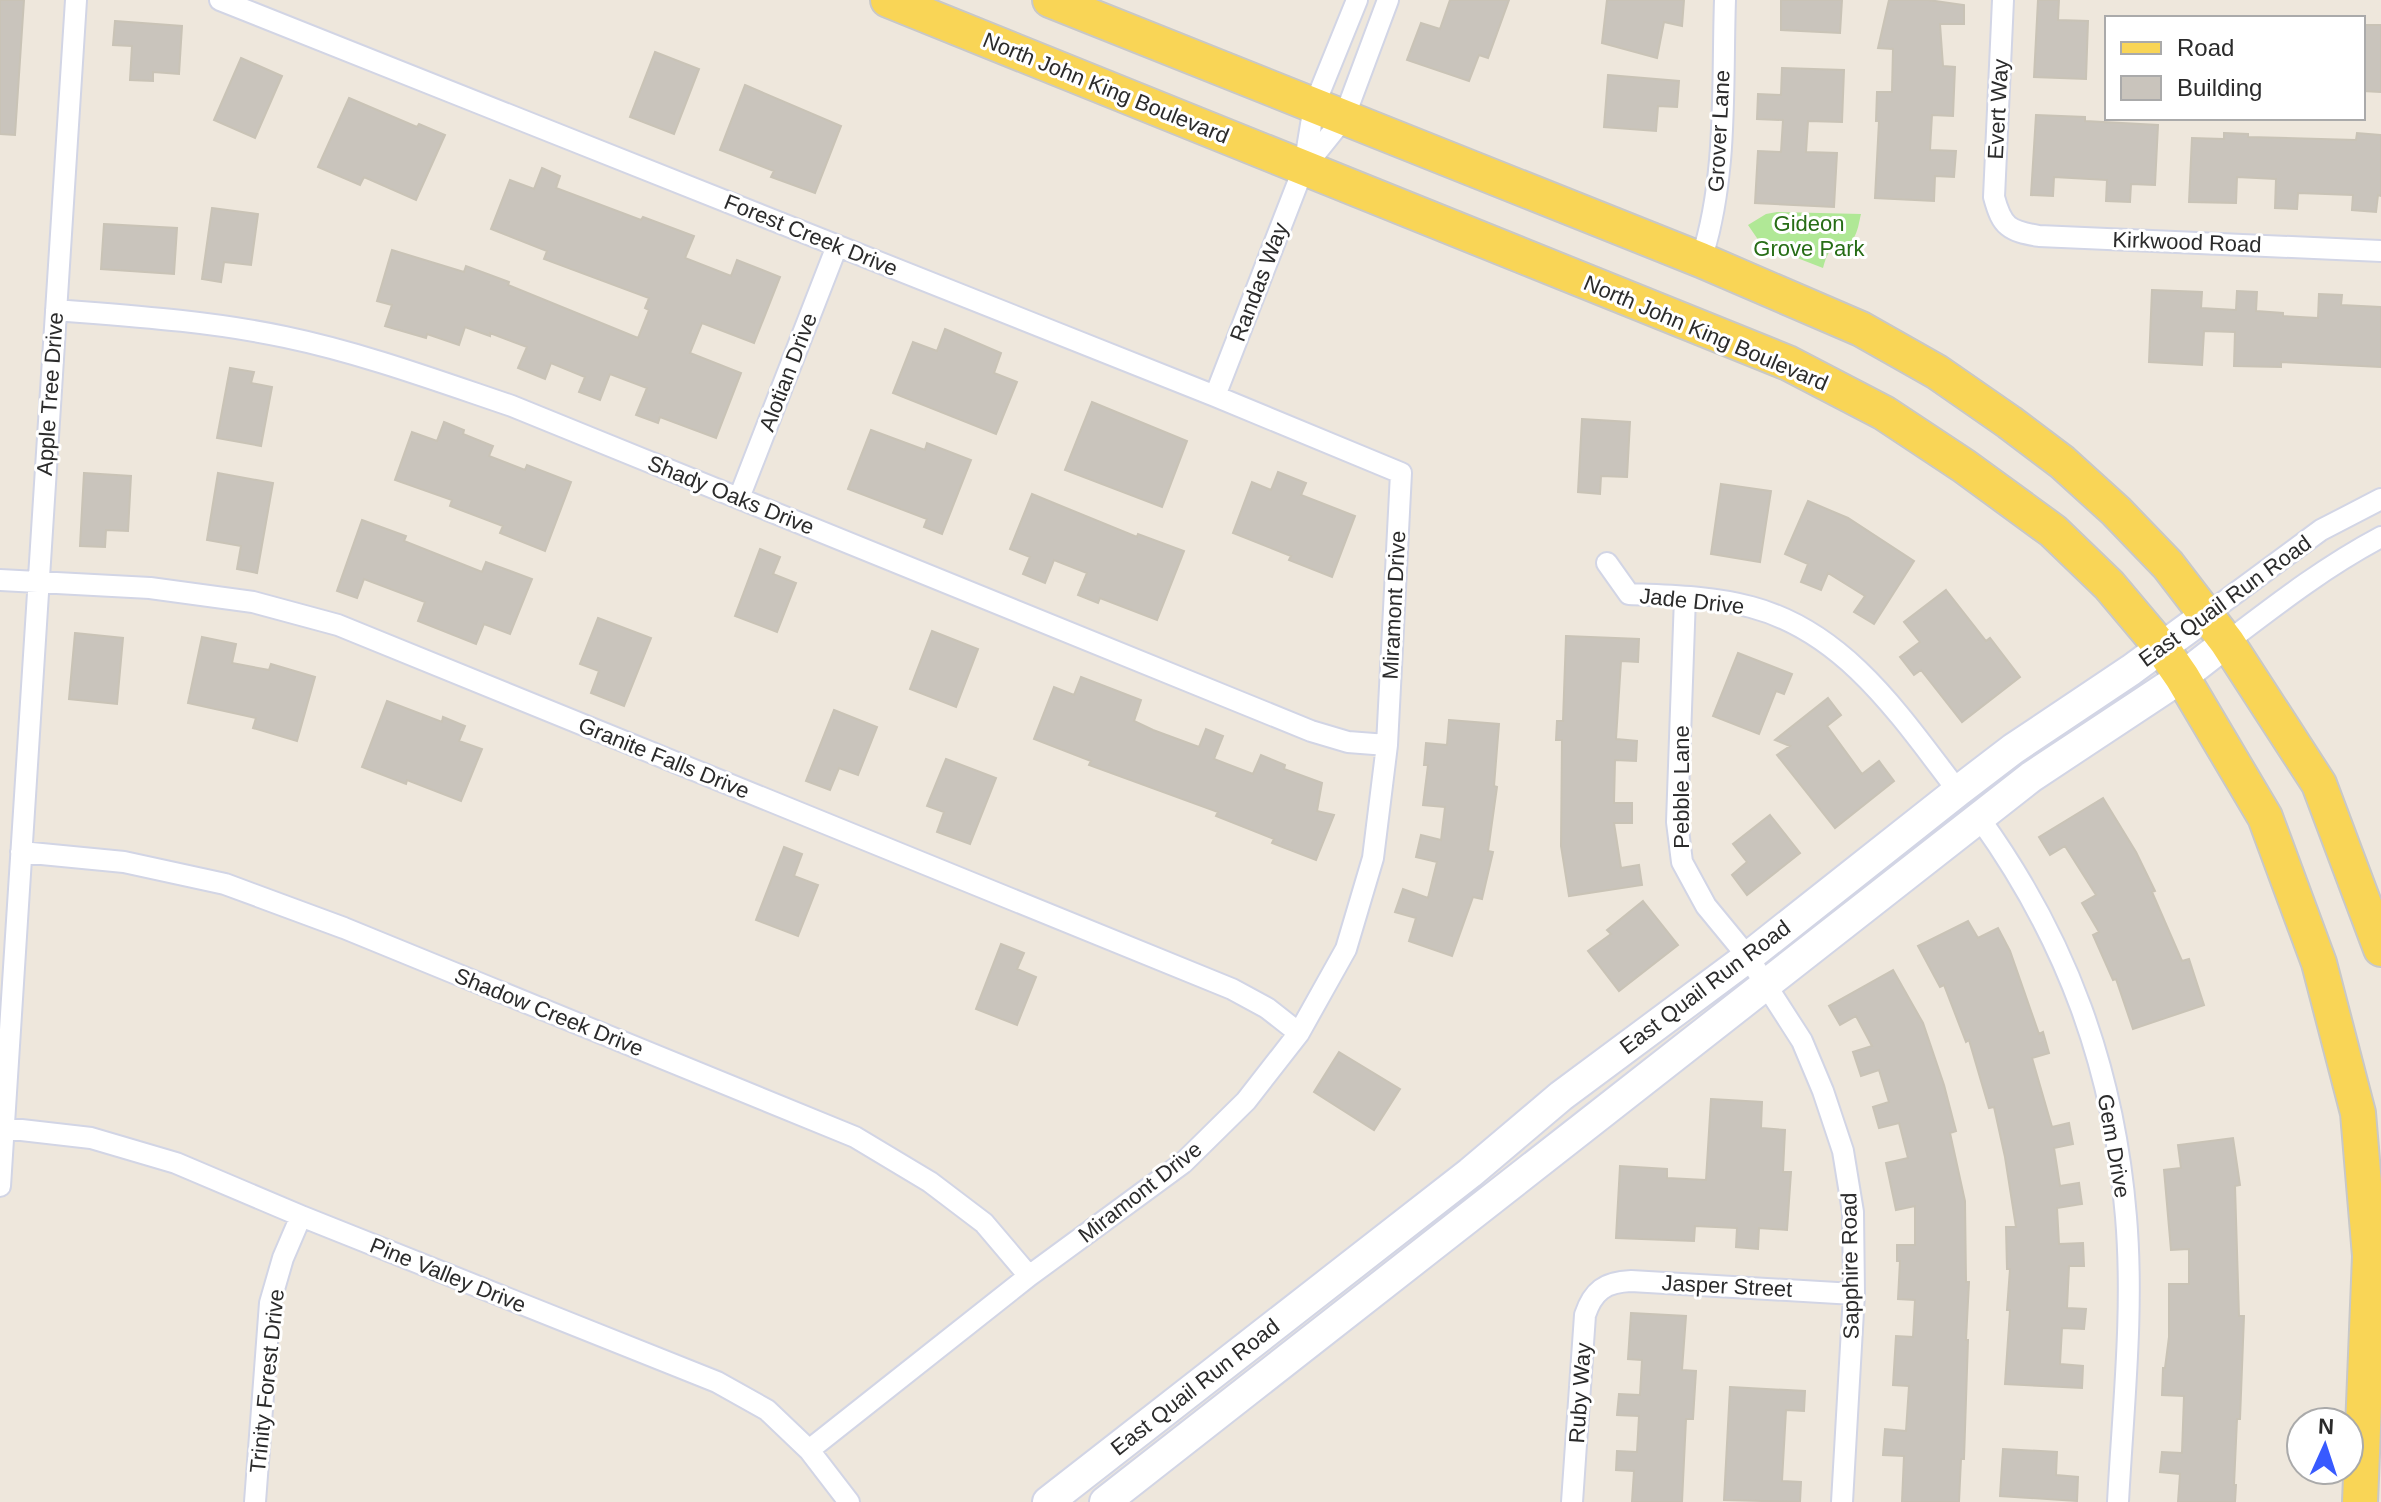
<svg xmlns="http://www.w3.org/2000/svg" width="2381" height="1502" font-family="Arial,sans-serif">
	<rect width="100%" height="100%" fill="#eee7dc"/>
	<path fill="#b0e896" d="M1777 212 1861 214C1859 222 1858 232 1853 239 1838 255 1831 237 1823 268L1761 244 1748 225 1766 214Z"/>
	<path fill="#c9c4bc" stroke="#c9c3b6" stroke-width="2" d="M0 0H24L15 135 0 134Z
		M1450 0H1509L1488 58 1479 55 1469 81 1407 60 1421 23 1440 29Z
		M1607 0H1684L1682 26 1664 22 1657 58 1602 43Z
		M1781 0H1842L1840 33 1781 30Z
		M1889 0H1928L1964 5V24H1940L1943 66 1955 67 1953 116 1932 115 1930 150 1956 151 1954 177 1935 176 1934 201 1875 198 1879 121H1876L1877 92H1892L1893 49 1878 48Z
		M2038 0H2059L2058 20 2088 21 2086 79 2034 77Z
		M115 21 182 26 179 74 153 72V81L130 80 132 46 113 45Z
		M2364 25H2381V92L2363 91Z
		M655 52 699 69 674 134 630 117Z
		M241 58 282 76 255 138 214 120Z
		M1782 68 1844 70 1842 122 1808 121 1806 152 1837 153 1834 207 1755 203 1758 151 1781 152 1783 120 1757 119 1758 94 1781 95Z
		M1608 75 1679 81 1677 107 1658 106 1656 131 1604 127Z
		M745 85 841 126 815 193 771 177 774 171 720 150Z
		M349 98 417 127 419 124 445 135 416 200 364 177 360 185 318 167Z
		M2036 115 2085 117V121L2158 125 2155 185 2131 184 2130 202 2106 201 2107 180 2054 177 2053 196 2031 195Z
		M2224 133 2248 134V137L2356 140 2357 133 2381 135V196L2378 195 2376 212 2352 210 2353 195 2298 193 2297 209 2275 208 2276 179 2237 177 2236 203 2189 202 2192 138 2224 139Z
		M542 168 560 176 556 188 641 220 643 217 694 236 685 258 731 276 737 260 780 277 754 343 702 323 690 353 741 373 716 438 660 417 658 423 636 415 647 388 610 374 600 400 579 392 585 377 551 363 545 379 518 368 527 347 490 333V336L465 327 459 345 427 334 426 338 385 326 392 305 377 301 392 250 464 272 466 266 509 282 508 285 638 338 649 310 645 308 649 298 544 259 547 251 491 229 510 180 534 189Z
		M212 208 258 214 251 265 224 262 221 282 202 279Z
		M104 224 177 228 174 274 101 269Z
		M2152 290 2202 292 2201 308 2236 310 2237 291 2257 292 2256 311 2283 313V316L2318 318 2319 294 2342 295 2341 305 2381 307V367L2281 362V367L2234 366 2235 332 2204 331 2202 365 2149 362Z
		M945 329 1001 353 994 373 1017 382 996 434 893 393 913 342 937 351Z
		M230 368 254 372 251 383 272 387 261 446 217 438Z
		M1092 402 1187 441 1162 507 1065 470Z
		M1582 419 1630 422 1627 477 1601 476 1600 494 1578 492Z
		M444 422 464 430 463 434 493 446 489 456 525 470 527 465 571 482 545 551 500 533 503 526 450 506 452 500 395 480 412 432 437 441Z
		M871 430 925 450 927 443 971 460 942 534 924 527 927 519 848 489Z
		M1278 472 1306 483 1301 495 1355 516 1332 577 1289 560 1291 556 1233 533 1252 482 1271 490Z
		M84 473 131 476 128 531 106 530 105 547 80 546Z
		M218 473 273 483 257 573 237 569 241 546 207 540Z
		M1721 484 1771 491 1760 562 1711 554Z
		M1032 494 1137 537 1138 534 1184 551 1157 620 1100 598 1098 603 1078 595 1087 573 1054 560 1045 583 1023 574 1030 557 1010 549Z
		M1808 501 1848 518 1914 561 1874 624 1854 612 1865 596 1828 573 1821 590 1801 582 1808 564 1785 554Z
		M362 520 406 536 404 541 482 572 486 562 532 579 510 634 484 624 476 644 418 621 425 602 364 579 357 598 337 591Z
		M760 549 780 557 773 574 796 583 777 632 735 616Z
		M1946 590 1986 641 1990 638 2020 677 1962 722 1921 670 1914 675 1900 657 1920 642 1904 622Z
		M598 618 651 638 624 706 591 693 599 671 580 664Z
		M932 631 978 649 956 707 910 689Z
		M75 633 123 638 117 704 69 699Z
		M1566 636 1639 639 1638 662 1621 661 1616 739 1637 741 1636 761 1615 760 1614 803H1632V823H1614L1621 868 1639 865 1642 885 1569 896 1561 846 1562 740H1556L1557 721H1563Z
		M202 637 236 644 232 663 269 670 271 664 315 677 297 741 253 728 256 718 188 703Z
		M1738 653 1792 674 1784 694 1776 691 1759 734 1713 716Z
		M1081 677 1141 700 1134 721 1153 730 1199 747 1206 729 1223 736 1214 759 1253 774 1261 755 1285 765 1284 769 1322 783 1317 811 1334 815 1316 860 1272 843 1274 839 1216 816 1218 812 1089 765 1091 761 1034 739 1054 687 1074 695Z
		M1828 698 1841 715 1827 726 1862 774 1879 761 1894 781 1835 828 1777 755 1790 746 1775 740Z
		M387 701 442 722 443 717 465 726 459 741 482 749 461 801 407 780 406 784 362 767Z
		M834 710 877 727 858 775 839 768 830 790 806 781Z
		M1449 720 1499 724 1494 786 1497 787 1488 851 1493 852 1482 899 1473 897 1452 956 1409 941 1416 918 1395 912 1403 889 1428 898 1437 862 1416 857 1421 835 1441 840 1445 807 1423 805 1428 765H1424L1426 743 1447 745Z
		M946 759 996 778 970 844 937 832 944 812 927 806Z
		M2103 798 2136 852 2155 891 2152 892 2182 961 2189 959 2204 1005 2133 1029 2116 979 2113 980 2093 935 2099 932 2082 903 2096 895 2065 846 2050 855 2039 837Z
		M1770 815 1800 853 1747 895 1732 875 1747 862 1733 844Z
		M784 847 802 854 794 876 818 885 798 936 756 920Z
		M1643 901 1678 945 1619 991 1588 951 1611 934 1607 930Z
		M1968 921 1978 938 1998 928 2010 951 2039 1034 2043 1032 2049 1053 2032 1058 2052 1127 2069 1123 2073 1144 2054 1148 2060 1186 2079 1183 2082 1204 2057 1208 2059 1244 2083 1243 2084 1266H2069L2067 1308 2086 1309 2084 1329 2062 1328 2060 1364 2083 1366 2082 1388 2005 1384 2010 1310H2007L2010 1269H2007L2006 1227H2016L2005 1157 1994 1107 1989 1108 1969 1040 1966 1042 1944 985 1940 987 1918 946Z
		M1001 944 1024 953 1017 969 1036 977 1017 1025 976 1009Z
		M1893 970 1923 1023 1944 1085 1956 1131 1950 1133 1965 1201 1966 1282H1969L1966 1340H1968L1964 1459H1961L1959 1502H1902L1904 1456 1883 1455 1885 1429 1906 1431 1909 1386 1893 1385 1896 1336 1913 1337 1915 1300 1898 1299 1900 1261H1897V1245H1915V1206L1896 1210 1886 1163 1908 1158 1899 1123 1879 1128 1873 1107 1889 1102 1879 1070 1861 1076 1853 1052 1872 1046 1856 1016 1840 1025 1829 1006Z
		M1339 1052 1400 1089 1374 1130 1314 1092Z
		M1711 1099 1762 1102 1761 1128 1785 1130 1783 1172H1791L1787 1230 1759 1228 1758 1249 1736 1247 1737 1228 1695 1226 1694 1241 1616 1238 1620 1166 1667 1169V1178L1706 1180Z
		M2233 1138 2240 1185 2235 1186 2239 1316H2244L2240 1419H2237L2234 1485H2236L2235 1502H2178L2180 1474 2160 1472 2162 1452 2182 1453 2184 1396 2162 1395 2163 1368H2165L2169 1337V1284H2189V1249L2171 1250 2164 1170 2181 1168 2178 1145Z
		M1631 1313 1686 1316 1682 1370 1696 1371 1693 1419H1686L1682 1502H1632L1634 1471 1616 1470 1617 1451 1637 1452 1639 1416 1617 1415 1619 1394 1640 1395 1642 1360 1628 1359Z
		M1730 1387 1805 1391 1804 1411 1786 1410 1782 1481 1801 1482 1800 1502 1724 1500Z
		M2003 1449 2057 1452 2056 1475 2078 1477 2077 1501 2000 1496Z"/>
	<g fill="none" stroke-linecap="round" stroke-linejoin="round">
		<g stroke="#d2d5e5" stroke-width="24">
			<path id="street" d="M220 0 1215 396 1401 473 1387 745 1373 858 1346 949 1299 1033 1246 1101 1183 1163 1029 1276 809 1450
				M2003 0 1994 197C2002 227 2009 231 2039 236L2381 251
				M1307 164 1344 118 1388 0
				M1701 260C1728 177 1722 86 1725 0
				M56 310C132 316 210 321 285 337 362 353 438 381 512 406L1311 731 1348 742 1387 745
				M1215 396 1304 167 1314 106 1357 0
				M739 498 837 246
				M1607 563 1629 594C1670 596 1711 596 1751 607 1846 632 1901 717 1958 791
				M0 580 150 588 253 602 338 625 1232 989 1267 1008 1299 1033
				M1685 597 1677 822 1682 862 1706 906 1748 957 1802 1041 1823 1091 1843 1151 1853 1212 1854 1294 1842 1502
				M2206 615 2321 530 2381 499
				M2227 642C2277 604 2326 566 2381 537
				M1980 819C2067 940 2114 1069 2126 1217 2134 1311 2123 1408 2118 1502
				M21 852 124 862 225 884 344 928 855 1137 930 1182 984 1223 1029 1276
				M4 1128 91 1138 176 1163 301 1216 717 1382 767 1410 809 1450 849 1502
				M0 1186 76 0
				M255 1502 270 1303 283 1258 301 1216
				M1572 1502 1585 1315C1593 1291 1605 1282 1631 1281L1854 1294"/>
		</g>
		<g stroke="#d2d5e5" stroke-width="34">
			<path id="secondary" d="M1048 1502 1470 1173 1561 1096 1748 957 1958 791 2013 749 2131 670 2206 615
				M1105 1502 2031 777 2182 677 2227 642"/>
		</g>
		<g stroke="#c8c8c8" stroke-width="38">
			<path id="primary" d="M888 0 1788 363 1884 413 1964 466 2053 531 2109 585 2162 648 2182 677 2265 817 2319 963 2358 1113 2370 1256 2360 1502
				M1050 0 1701 260 1861 329 1937 372 2009 422 2062 462 2116 511 2168 565 2227 642 2319 784 2381 949"/>
		</g>
		<use href="#street" stroke="#fff" stroke-width="20"/>
		<use href="#secondary" stroke="#fff" stroke-width="30"/>
		<use href="#primary" stroke="#f9d556" stroke-width="34"/>
	</g>
	<g text-anchor="middle" dominant-baseline="central" stroke-width="6" stroke-linejoin="round" paint-order="stroke">
		<g font-size="22" fill="#2b2b2b" stroke="#fff">
			<text transform="translate(1106 88) rotate(22)">North John King Boulevard</text>
			<text transform="translate(1998 109) rotate(-87)">Evert Way</text>
			<text transform="translate(1719 131) rotate(-87)">Grover Lane</text>
			<text transform="translate(811 235) rotate(22)">Forest Creek Drive</text>
			<text transform="translate(2187 242) rotate(2)">Kirkwood Road</text>
			<text transform="translate(1259 282) rotate(-69)">Randas Way</text>
			<text transform="translate(1706 333) rotate(23)">North John King Boulevard</text>
			<text transform="translate(788 372) rotate(-69)">Alotian Drive</text>
			<text transform="translate(50 394) rotate(-86)">Apple Tree Drive</text>
			<text transform="translate(731 495) rotate(22)">Shady Oaks Drive</text>
			<text transform="translate(1692 601) rotate(6)">Jade Drive</text>
			<text transform="translate(2225 601) rotate(-36)">East Quail Run Road</text>
			<text transform="translate(1394 605) rotate(-87)">Miramont Drive</text>
			<text transform="translate(664 758) rotate(22)">Granite Falls Drive</text>
			<text transform="translate(1681 787) rotate(-90)">Pebble Lane</text>
			<text transform="translate(1705 987) rotate(-37)">East Quail Run Road</text>
			<text transform="translate(549 1012) rotate(22)">Shadow Creek Drive</text>
			<text transform="translate(2114 1146) rotate(80)">Gem Drive</text>
			<text transform="translate(1140 1192) rotate(-38)">Miramont Drive</text>
			<text transform="translate(1850 1266) rotate(-91)">Sapphire Road</text>
			<text transform="translate(448 1275) rotate(22)">Pine Valley Drive</text>
			<text transform="translate(1727 1286) rotate(3)">Jasper Street</text>
			<text transform="translate(267 1381) rotate(-84)">Trinity Forest Drive</text>
			<text transform="translate(1195 1387) rotate(-38)">East Quail Run Road</text>
			<text transform="translate(1580 1393) rotate(-86)">Ruby Way</text>
		</g>
		<g font-size="22" fill="#276d16" stroke="#fff">
			<text x="1809" y="223">Gideon<tspan x="1809" dy="25">Grove Park</tspan></text>
		</g>
	</g>
	<rect x="2105" y="16" width="260" height="104" fill="#ffffff" stroke="#aaaaaa" stroke-width="2"/>
	<rect x="2121" y="42" width="40" height="12" fill="#f9d556" stroke="#aaaaaa" stroke-width="2"/>
	<text x="2177" y="56" font-size="24" fill="#2b2b2b">Road</text>
	<rect x="2121" y="76" width="40" height="24" fill="#c9c4bc" stroke="#aaaaaa" stroke-width="2"/>
	<text x="2177" y="96" font-size="24" fill="#2b2b2b">Building</text>
	<g transform="translate(2325 1446) rotate(3)"><circle r="38" fill="#ffffff" stroke="#aaaaaa" stroke-width="2"/>
	<path d="M0-6L14 30L0 20L-14 30Z" fill="#385aff"/>
	<text y="-12" font-size="22" font-weight="bold" text-anchor="middle" fill="#2b2b2b">N</text>
	</g>
</svg>
